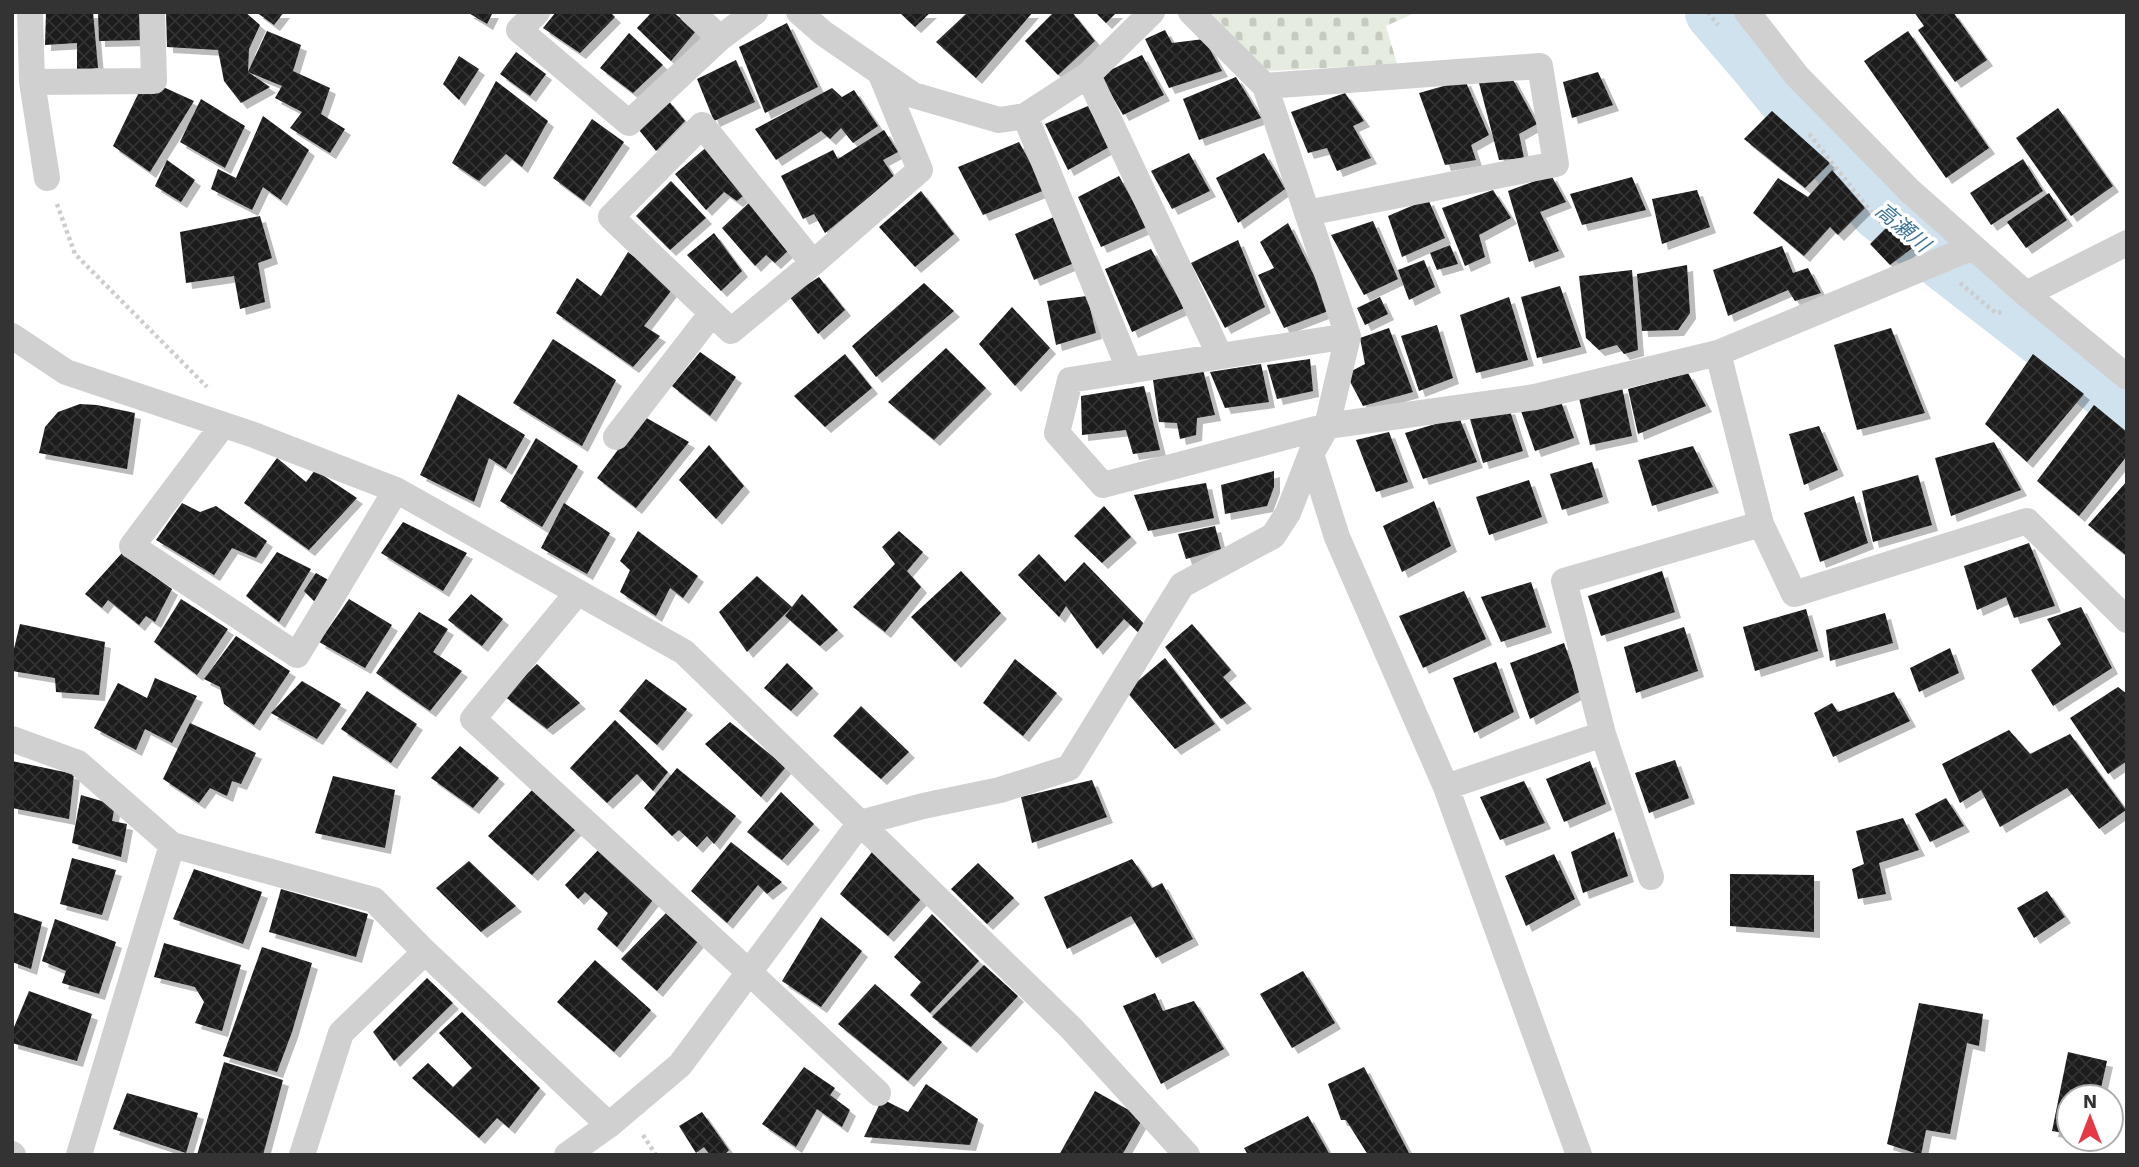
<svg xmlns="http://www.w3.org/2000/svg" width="2139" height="1167" font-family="'Work Sans','Noto Sans JP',sans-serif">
	<defs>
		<pattern id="cemetery-stones" width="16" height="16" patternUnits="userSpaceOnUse" patternTransform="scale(1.75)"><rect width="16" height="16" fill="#e6ecdf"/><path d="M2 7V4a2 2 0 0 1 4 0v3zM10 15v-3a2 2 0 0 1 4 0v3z" fill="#c6cbc0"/></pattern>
		<pattern id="building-cross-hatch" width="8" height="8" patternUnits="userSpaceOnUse" patternTransform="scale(1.75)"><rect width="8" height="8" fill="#1a1a1a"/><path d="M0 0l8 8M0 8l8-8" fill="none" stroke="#333"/></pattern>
		<filter id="shadow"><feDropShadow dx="6" dy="6" stdDeviation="0" flood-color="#0004"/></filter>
	</defs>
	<rect width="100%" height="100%" fill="#fff"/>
	<path fill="url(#cemetery-stones)" d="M1210 12H1417L1386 26 1397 64 1268 71Z"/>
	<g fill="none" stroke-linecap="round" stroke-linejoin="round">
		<path stroke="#cfe2ee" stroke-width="60" d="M1715 12 1758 62 1880 211 2056 347 2127 406"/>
	</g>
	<path fill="url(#building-cross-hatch)" filter="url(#shadow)" d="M46 12H93L98 68 77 71V43L45 45Z
		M98 12H141L145 40 99 41Z
		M166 12H245L260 25 249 49 248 72 270 87 241 103 224 81 218 50 167 47Z
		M256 12H284L274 25Z
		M467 12H493L487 24Z
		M556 12H610L615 17 580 53 543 28Z
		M652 12H673L696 31 671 61 637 28Z
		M899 12H931L915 27Z
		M968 12H1033L976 78 936 42Z
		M1054 12H1072L1095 41 1058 75 1025 41Z
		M1095 12H1117L1106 23Z
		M1914 12H1953L1987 60 1955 82 1918 30 1924 26Z
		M787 23 818 87 765 113 739 47Z
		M1165 30 1172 43 1204 39 1222 71 1169 88 1145 39Z
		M267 31 301 45 293 71 330 88 321 114 345 129 330 153 290 128 302 112 275 98 282 86 248 72Z
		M1908 31 1989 148 1946 178 1864 61Z
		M629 33 663 65 633 93 600 68Z
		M516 52 546 74 530 96 500 74Z
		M1142 55 1164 95 1123 115 1100 75Z
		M459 56 479 69 459 100 443 84Z
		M736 60 755 102 714 121 697 79Z
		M1598 72 1613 105 1572 118 1563 82Z
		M1511 76 1537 124 1519 134 1524 158 1499 160 1479 83Z
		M1236 77 1261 118 1199 140 1183 99Z
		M1465 80 1489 135 1471 145 1476 160 1445 165 1419 93Z
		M496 81 548 121 522 167 506 154 479 181 452 163Z
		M161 86 194 101 150 172 113 146 141 88Z
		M832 88 842 97 854 90 878 126 853 143 841 128 830 139 821 131 776 160 755 129Z
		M1345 93 1364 121 1353 126 1371 158 1337 171 1327 148 1308 153 1291 112Z
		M201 99 245 126 225 168 180 142Z
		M667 99 685 121 656 151 639 130Z
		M1088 106 1109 147 1068 170 1045 124Z
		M2058 108 2113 186 2071 216 2016 138Z
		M1772 111 1830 163 1805 188 1744 139Z
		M263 116 309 150 281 200 263 187 252 210 211 189 218 169 236 178Z
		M592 119 624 142 584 201 553 178Z
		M884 130 898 152 883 160 894 177 825 233 814 214 803 219 781 176 833 150 838 159Z
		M1019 142 1045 190 983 215 958 167Z
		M709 145 748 192 737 201 724 192 706 210 675 174Z
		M1189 153 1210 191 1172 209 1151 171Z
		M1264 153 1285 189 1238 223 1216 178Z
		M2023 159 2043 191 1991 225 1970 193Z
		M167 160 195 180 181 202 155 186Z
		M1832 170 1865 208 1838 235 1830 227 1804 256 1753 213 1778 178 1808 197Z
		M1551 175 1566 202 1540 212 1559 251 1529 262 1508 191Z
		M1119 176 1147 227 1101 247 1078 197Z
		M1632 177 1646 210 1582 225 1570 194Z
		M671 181 706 218 670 250 636 216Z
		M1493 190 1511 218 1479 235 1485 257 1465 266 1442 208Z
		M1697 190 1710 227 1662 244 1652 199Z
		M921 191 954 234 915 267 879 227Z
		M2049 193 2067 220 2026 248 2007 222Z
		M1428 199 1445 238 1402 257 1388 216Z
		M752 200 791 248 775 263 766 255 755 266 722 228Z
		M260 216 272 258 258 263 265 302 240 309 234 276 186 283 180 232Z
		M1054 217 1074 263 1034 280 1015 234Z
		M1373 221 1398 279 1364 295 1331 235Z
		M1288 223 1331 310 1284 328 1258 275 1274 268 1260 242Z
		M1889 225 1915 246 1890 265 1870 244Z
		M714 233 742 271 721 291 687 255Z
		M1238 240 1265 307 1225 328 1191 263Z
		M1450 245 1458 264 1437 270 1430 253Z
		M1782 246 1793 273 1808 268 1821 293 1795 301 1788 290 1728 316 1713 270Z
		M1151 249 1184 308 1132 332 1105 269Z
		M628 252 674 287 644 326 660 336 633 367 556 313 577 278 601 296Z
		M1424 260 1435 287 1409 300 1398 270Z
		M1687 265 1690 313 1678 330 1642 331 1637 274Z
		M1632 270 1638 350 1624 354 1617 345 1599 350 1586 338 1579 276Z
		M819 277 845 310 818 334 789 296Z
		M924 283 954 311 876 377 852 346Z
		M1560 286 1581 347 1537 358 1521 297Z
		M1087 296 1096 333 1056 345 1047 301Z
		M1380 297 1388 314 1365 325 1357 308Z
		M1509 297 1528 360 1476 373 1460 315Z
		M1012 307 1050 348 1015 386 979 344Z
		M1437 325 1453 378 1419 391 1401 336Z
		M1389 328 1413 392 1363 406 1346 374 1365 364 1360 338Z
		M1891 328 1925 413 1857 430 1834 345Z
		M553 339 616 380 582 446 513 403Z
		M946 348 986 388 934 440 888 402Z
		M700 352 736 377 710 416 672 386Z
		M845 354 872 388 825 427 794 396Z
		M2033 354 2084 394 2027 462 1985 424Z
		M1310 359 1313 391 1277 399 1267 365Z
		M1261 364 1269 402 1225 408 1210 372Z
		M1203 370 1215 415 1197 418 1196 435 1180 439 1177 423 1159 422 1153 380Z
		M1688 373 1706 406 1638 434 1628 389Z
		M1144 386 1160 450 1133 454 1126 430 1082 435 1081 396Z
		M1622 387 1632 436 1590 445 1579 398Z
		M458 394 525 435 506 469 489 458 474 502 420 475Z
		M1560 399 1574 438 1535 451 1521 411Z
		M80 404 97 405 135 413 127 469 39 453 45 427 58 412Z
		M2094 405 2127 432V456L2079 516 2037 481Z
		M1509 408 1523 451 1483 463 1470 419Z
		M643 416 689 442 636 508 597 478Z
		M1459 417 1477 462 1423 479 1405 433Z
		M1819 426 1838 470 1804 485 1789 434Z
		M1389 432 1408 482 1376 492 1356 440Z
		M536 438 578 466 542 527 500 501Z
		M1994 442 2021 490 1951 516 1935 458Z
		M709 445 744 486 716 519 679 480Z
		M1693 446 1713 487 1652 506 1638 460Z
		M277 458 306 482 315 470 357 498 309 550 244 503Z
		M1592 462 1603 497 1562 510 1550 474Z
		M1274 471V487L1267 506 1225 514 1221 485Z
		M1918 475 1932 525 1873 542 1862 491Z
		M1529 480 1542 517 1489 535 1476 497Z
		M2127 481V556L2088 525Z
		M1206 483 1214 518 1148 531 1134 495Z
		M1854 496 1868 543 1820 562 1804 513Z
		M1434 501 1451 546 1402 572 1383 526Z
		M182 503 200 512 216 506 267 541 256 558 232 548 214 575 156 540Z
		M564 503 610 533 587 574 541 548Z
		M1104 506 1131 537 1102 563 1074 536Z
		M403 522 467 553 443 591 381 553Z
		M1215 526 1221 549 1186 559 1178 534Z
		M638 531 698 576 683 598 670 588 656 616 620 592 630 570 620 561Z
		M899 531 923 552 907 571 921 587 885 632 853 607 895 564 882 547Z
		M2029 543 2055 606 2014 618 2006 597 1977 610 1964 566Z
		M277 552 311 569 279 622 246 596Z
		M122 553 172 589 155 622 146 616 139 625 108 600 102 608 85 594Z
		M1039 554 1065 582 1084 562 1148 628 1141 635 1124 619 1097 649 1066 606 1059 617 1018 575Z
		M961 571 1001 613 955 662 911 617Z
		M1662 571 1675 612 1601 636 1588 596Z
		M316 573 332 582 316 603 304 591Z
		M757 576 792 607 747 652 719 612Z
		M1531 582 1546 627 1501 642 1481 597Z
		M1464 591 1486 639 1423 668 1399 616Z
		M471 594 503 619 482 646 448 620Z
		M802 594 838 630 820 646 785 616Z
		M181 599 228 629 197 675 154 642Z
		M349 599 392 625 365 668 319 642Z
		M2081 607 2112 668 2053 706 2031 670 2061 644 2047 619Z
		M1806 609 1818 651 1755 671 1743 627Z
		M419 612 448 629 433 652 462 671 430 711 376 673Z
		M1885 613 1893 643 1830 661 1826 630Z
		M20 624 105 642 99 695 56 692 55 678 12 671V657Z
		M1192 624 1231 670 1223 677 1246 703 1221 719 1165 647Z
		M1684 627 1698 671 1636 693 1624 647Z
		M236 636 290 671 254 725 224 704 220 687 204 679Z
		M1564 643 1581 691 1530 719 1510 663Z
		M1950 648 1959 673 1919 692 1910 668Z
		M1165 658 1215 724 1175 749 1126 691Z
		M1015 659 1057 693 1023 736 983 703Z
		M1496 662 1514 712 1474 733 1453 678Z
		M787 663 813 688 791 711 764 688Z
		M537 664 580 703 547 729 504 696Z
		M155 678 197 696 172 743 145 729 136 750 94 728 118 683 147 698Z
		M646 679 687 709 657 745 619 711Z
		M302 681 341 704 317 739 271 713Z
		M2118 687 2127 694V761L2108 774 2070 718Z
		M367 691 417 724 391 763 341 729Z
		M1894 692 1910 721 1833 757 1814 713 1832 703 1838 712Z
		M861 706 909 752 881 779 833 736Z
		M615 720 668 772 653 791 637 774 607 803 570 768Z
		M730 722 786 767 761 797 705 744Z
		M190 723 256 753 241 784 232 781 227 796 210 788 199 803 163 779Z
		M2009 730 2030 754 2070 734 2126 810 2099 829 2067 788 2000 827 1981 790 1960 803 1942 764Z
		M460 746 499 778 473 808 431 778Z
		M1675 760 1689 798 1649 813 1635 773Z
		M12 761 74 774 69 819 12 808Z
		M1590 761 1606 804 1564 822 1546 779Z
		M677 768 736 816 714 844 707 836 697 847 679 830 672 836 644 808Z
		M333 776 395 790 385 848 315 833Z
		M1092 780 1107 817 1032 843 1021 797Z
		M1524 781 1545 823 1500 840 1480 797Z
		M534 788 576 829 532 875 488 836Z
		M781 792 814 824 782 860 747 832Z
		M81 795 115 805 112 821 127 824 121 857 72 843Z
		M1946 798 1964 826 1930 842 1915 814Z
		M1903 818 1919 850 1879 863 1886 894 1858 899 1852 869 1864 864 1856 831Z
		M1614 832 1628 876 1583 893 1571 852Z
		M731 842 782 882 767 894 758 885 727 923 691 891Z
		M601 847 656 896 617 947 597 929 608 913 585 892 578 899 565 885Z
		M875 848 923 897 888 936 840 894Z
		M1554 854 1575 899 1526 926 1505 876Z
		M72 858 116 870 102 915 60 904Z
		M1132 859 1152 888 1162 883 1193 939 1156 958 1131 916 1067 949 1044 897Z
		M469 861 516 906 481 932 436 888Z
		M978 863 1014 898 987 924 951 889Z
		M194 869 262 892 243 944 173 919Z
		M1730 874 1814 875V932L1730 926Z
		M281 889 368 914 356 957 269 932Z
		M2047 891 2065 917 2034 938 2017 908Z
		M12 912 42 922 31 969 12 962Z
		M666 913 700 939 657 991 621 959Z
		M932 914 979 961 930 1013 910 995 921 982 894 957Z
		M821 917 862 951 821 1007 782 981Z
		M55 919 116 942 99 994 62 983 66 971 42 961Z
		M164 943 241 965 222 1031 195 1023 204 1002 195 987 154 977Z
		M262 947 312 963 292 1032 277 1072 223 1056Z
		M595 960 651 1010 614 1052 557 1002Z
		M984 965 1018 996 971 1047 932 1017Z
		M1303 971 1335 1023 1292 1048 1260 994Z
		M427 978 453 1003 394 1061 373 1032Z
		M875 984 942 1042 908 1081 838 1024Z
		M29 991 92 1014 77 1061 12 1043V1032Z
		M1155 993 1163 1011 1194 1001 1224 1049 1161 1084 1123 1006Z
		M1919 1003 1983 1014 1979 1046 1967 1043 1950 1134 1926 1130 1921 1155 1887 1144Z
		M462 1012 540 1088 509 1128 497 1118 479 1138 412 1078 428 1063 453 1087 472 1068 439 1033Z
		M2068 1052 2107 1061 2099 1097H2069V1134L2052 1131Z
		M224 1062 283 1080 263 1155H197Z
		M804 1067 835 1088 830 1095 850 1110 842 1127 817 1109 796 1147 762 1124Z
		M1364 1067 1410 1155H1368L1346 1120H1341L1328 1084Z
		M926 1084 978 1119 970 1145 864 1137 882 1099 908 1112Z
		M1095 1091 1143 1118 1122 1155H1059Z
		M127 1093 198 1113 186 1153 113 1129Z
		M702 1112 729 1150 724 1155H710L704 1147 696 1153 679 1126Z
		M1308 1116 1330 1155H1248L1244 1148Z"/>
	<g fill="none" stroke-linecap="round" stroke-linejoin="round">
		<path stroke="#cdcdcd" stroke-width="4.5" stroke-dasharray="3.5 3.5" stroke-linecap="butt" d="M1708 12 1718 25
			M1809 134 1877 219 1909 243
			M57 204 75 254 207 387
			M1960 283 1996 313 2003 312
			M643 1135 656 1155"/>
		<path stroke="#d0d0d0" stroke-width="26" d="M30 12 32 82 47 178
			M537 12 519 30 629 123 720 38
			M692 12 720 38 755 12
			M799 12 823 33 913 95 999 120 1025 116 1088 75 1152 12
			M1747 12 1797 76 1910 191 2026 294 2127 377
			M1088 75 1220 356
			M32 82 154 81 152 12
			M1265 86 1540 66 1556 164 1307 213
			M1025 116 1130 371
			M813 263 731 331 611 217 702 125 813 263 920 170 880 72
			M2026 294 2127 243
			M12 336 66 372 254 435 396 490 684 652 860 823 923 806 1000 790 1069 768 1182 585 1273 536 1288 513 1311 454 1327 426 1348 336 1265 86 1191 12
			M1348 336 1070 380 1057 433 1103 485 1327 426 1535 397 1718 353 1973 247
			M1718 353 1761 524 1794 594 2027 521 2127 620
			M223 425 132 546 297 655 396 490
			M616 437 712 313
			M1311 454 1337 537 1446 787 1579 1155
			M578 592 473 719 750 973 878 1093
			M12 739 78 763 172 845 374 900 425 952 609 1125
			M1446 787 1603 734
			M1651 877 1603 734 1564 581 1761 524
			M12 1154 13 1155
			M79 1155 172 845
			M302 1155 341 1033 425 952
			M567 1155 609 1125 680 1065 860 823 1071 1028 1187 1155"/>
	</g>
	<g text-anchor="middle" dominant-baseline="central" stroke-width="7" stroke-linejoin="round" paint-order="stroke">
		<g font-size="21" font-style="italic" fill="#3f7597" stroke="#fff">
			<text transform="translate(1903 227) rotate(40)">高瀬川</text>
		</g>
	</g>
	<rect width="2139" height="1167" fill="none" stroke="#333333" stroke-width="28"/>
	<g transform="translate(2090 1118)"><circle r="33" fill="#ffffff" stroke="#adadad" stroke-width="2"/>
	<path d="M0-5L12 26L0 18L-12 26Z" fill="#e63946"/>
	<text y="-10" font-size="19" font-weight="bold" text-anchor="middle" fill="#333333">N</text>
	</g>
</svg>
